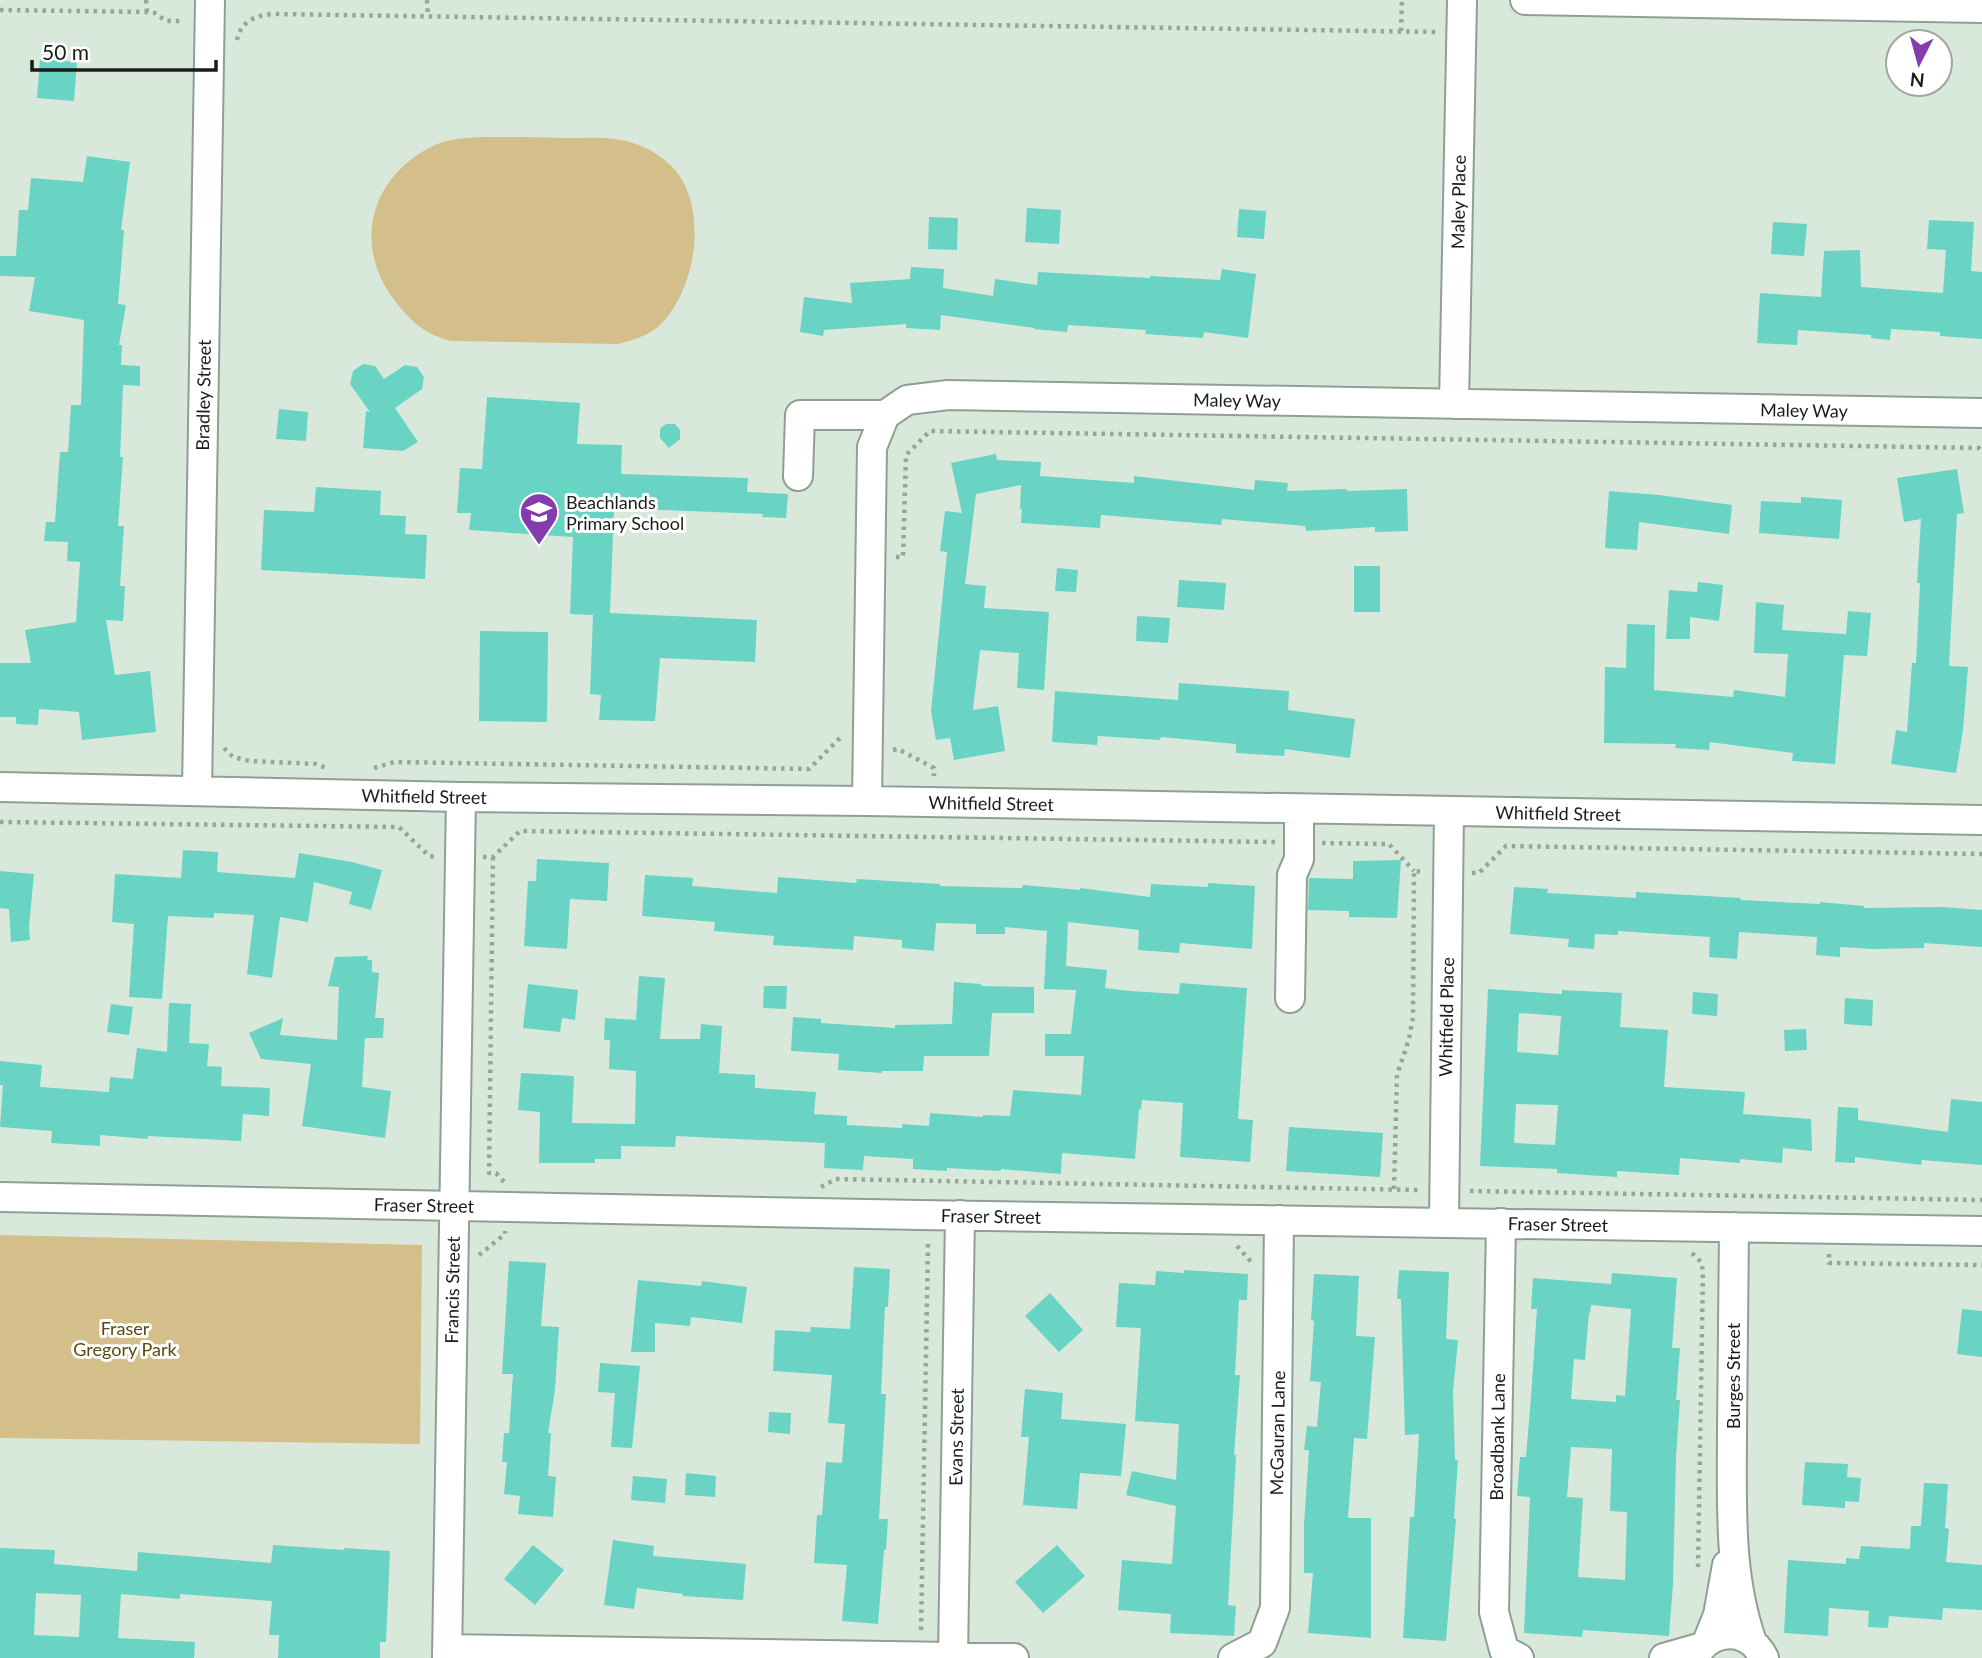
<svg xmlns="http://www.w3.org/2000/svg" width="1982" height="1658" font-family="Lato,sans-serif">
	<rect width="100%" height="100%" fill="#d8e9dc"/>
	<path fill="#d4bf8a" d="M483 137C509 137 536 137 563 138 589 138 617 135 641 146 654 151 667 161 676 171 708 211 696 289 661 324 649 336 633 340 618 344L451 341C425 334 412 323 395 301 351 244 371 175 435 145 450 138 467 138 483 137Z
		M0 1235 422 1245 420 1444 0 1438Z"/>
	<path fill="#69d3c4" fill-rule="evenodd" d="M40 59 77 62 74 101 37 98Z
		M87 156 130 162 121 230H124L118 304 126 305 119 345H122L121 365 140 366V386L123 385 120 457H123L118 526H124L120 586H125L123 621 106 620 115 675 150 671 156 732 82 740 79 712 39 709 38 725 16 724V717H0V663H31L25 630 76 622 80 562 67 561 68 542 44 541 46 522H55L60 452H68L71 405H81L84 320 29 311 35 277 0 276V256H16L19 210H28L31 178 83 182Z
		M1027 208 1061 210 1059 244 1025 242Z
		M1239 209 1266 211 1264 239 1237 237Z
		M929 217 958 218 957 250 928 249Z
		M1929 220 1974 222 1971 271 1982 272V339L1940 336V332L1891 329 1890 340 1871 338V335L1798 330 1797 345 1757 343 1760 293 1821 297 1824 251 1860 250 1861 287 1943 293 1946 250 1927 249Z
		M1773 222 1807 224 1804 256 1771 254Z
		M911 267 944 269 943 288 993 296 995 279 1037 285 1038 272 1150 278V276L1220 280 1222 269 1256 274 1248 338 1204 332 1203 338 1145 334 1146 330 1068 325 1067 332 1034 329V328L941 315 940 330 906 328V324L824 330 823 336 800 332 804 297 852 303 850 283 910 279Z
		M363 364 375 366 384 379 405 365 417 367 424 377 422 389 395 408 418 442 403 451 363 448 366 411 370 412 350 384 353 371Z
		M487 397 580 403 577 444 622 445 621 474 748 478 747 492 788 494 786 518 762 517 763 514 614 508 610 613 757 620 755 662 660 658 655 721 599 720 601 695 590 694 593 615 570 614 573 537 469 530 471 513H457L460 468 482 469Z
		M279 409 308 412 306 441 276 439Z
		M666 424H675L680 430V439L669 448 660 438V429Z
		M996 454 997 460 1041 462 1040 476 1134 483V476L1254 490 1255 480 1288 483 1287 491 1347 489V491L1407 489 1408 531 1375 532V527L1306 531 1305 526 1222 519 1221 525 1101 515 1100 528 1021 523 1022 509H1020L1021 485 976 494 965 584 986 586 984 608 1049 612 1044 690 1017 688 1019 653 980 650 973 710 998 706 1005 751 954 760 950 738 936 740 931 711 947 552 940 551 945 511 962 513 951 463Z
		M1957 469 1964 513 1957 514 1949 666 1968 667 1963 730 1956 773 1891 764 1896 730 1907 732 1912 663H1916L1920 583H1917L1921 519 1904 522 1897 478Z
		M316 487 381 491 380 515 406 516 405 534 427 535 425 579 261 570 264 510 314 512Z
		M1609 491 1659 495 1732 505 1729 534 1639 522 1637 550 1605 548Z
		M1801 497 1842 500 1839 539 1759 533 1761 501 1801 503Z
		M1354 566H1380V612H1354Z
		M1057 568 1078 570 1076 592 1055 591Z
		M1179 580 1226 583 1224 610 1177 607Z
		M1698 582 1723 585 1719 621 1690 617V639H1666L1669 590 1697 592Z
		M1756 602 1784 605 1782 630 1846 634 1848 611 1871 613 1867 656 1844 655 1835 764 1792 761 1793 753 1710 742 1709 750 1675 748 1676 744 1604 743 1605 667 1626 668 1627 624 1655 625 1654 690 1733 697 1734 690 1785 697 1788 654 1754 653Z
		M1137 616 1170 618 1168 643 1136 641Z
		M480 631 548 632 547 722 479 721Z
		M1179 683 1289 691 1288 710 1355 719 1350 758 1285 749 1284 756 1236 753V744L1161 737 1160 740 1098 736 1097 745 1052 742 1055 691 1178 700Z
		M183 850 218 852 217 872 295 878 299 853 352 862 382 870 371 910 349 904 352 892 314 882 308 922 280 917 272 978 247 974 254 915 214 913V918L168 916 162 999 129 997 134 924 112 922 115 874 181 878Z
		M537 859 609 863 607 901 570 899 567 949 524 946 528 881H536Z
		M1401 860 1397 918 1349 917V911L1308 910 1309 878 1353 879V861Z
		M0 871 34 874 29 926 30 940 11 942 9 909 0 908Z
		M645 875 693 878 692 886 777 893 778 877 856 883 857 879 940 884V886L1022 888 1023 885 1080 890V888L1150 897 1151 884 1208 887V883L1255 886 1252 949 1180 943 1179 953 1138 950 1139 930 1068 922 1066 966 1107 970 1105 988 1130 991 1179 994 1180 983 1247 988 1238 1119 1253 1120 1250 1162 1180 1157 1183 1103 1142 1100 1141 1109H1139L1135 1159 1062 1153 1061 1174 1001 1169V1171L947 1168V1171L913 1169V1159L864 1156 863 1170 824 1168 825 1143 676 1136 675 1147 621 1146V1159H595V1163H539L540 1112 518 1110 521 1073 574 1076 572 1123 635 1124 636 1071 609 1069 610 1040H604L605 1018 636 1020 639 976 665 978 660 1039H700L701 1024 722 1026 719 1073 755 1075V1088L816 1092 814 1114 847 1116V1125L902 1128V1124L929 1126 930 1113 983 1117V1115L1010 1116 1013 1090 1081 1095 1084 1056H1045V1034H1071L1076 990 1044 989 1047 931 1005 927V934H976V924L936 923 934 951 902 948V940L854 936 853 950 773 945 774 936 714 931 715 922 642 916Z
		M1514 887 1548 889 1547 893 1636 898V892L1741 898 1740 900 1820 904V902L1864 906V908L1942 907 1982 910V947L1924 943V948L1873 949 1840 947V957L1816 955 1817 937 1739 932 1737 959 1709 957 1710 937 1618 931V935L1595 934 1594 949 1568 947 1569 939 1510 934Z
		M368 956 367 960H372V972L379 973 375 1018H384L383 1038H365L362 1087 391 1091 385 1138 302 1126 311 1064 261 1059 249 1033 283 1018 280 1035 337 1040 339 987 328 986 335 957Z
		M954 982 981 984V986L1034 987V1013H992L989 1056H924L923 1071H882V1073L838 1070 839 1054 791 1051 793 1017 821 1019V1023L895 1028V1025L952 1024Z
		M528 984 578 990 575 1020 562 1018 560 1032 523 1028Z
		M764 986H787L786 1009 763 1008Z
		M1488 989 1562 994V990L1622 993 1620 1027 1668 1030 1664 1087 1745 1092 1743 1114 1811 1119 1812 1151 1783 1148 1782 1163 1740 1159V1163L1680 1158 1679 1175 1617 1171V1177L1557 1173V1169L1480 1166ZM1519 1013 1561 1016 1558 1055 1517 1052ZM1516 1104 1558 1105 1555 1145 1514 1143Z
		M1693 992 1718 994 1717 1016 1692 1014Z
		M1845 998 1873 1000 1872 1026 1844 1024Z
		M169 1003 191 1004 189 1043 209 1044 207 1066 222 1067 221 1086 270 1088 269 1116 243 1114 241 1141 148 1136V1139L100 1135V1146L51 1143 52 1131 0 1127 3 1085H0V1061L42 1065 40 1087 109 1092 110 1077 133 1079 137 1048 167 1052Z
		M111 1004 133 1007 129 1035 107 1032Z
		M1806 1029 1807 1050 1785 1051 1784 1030Z
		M1951 1099 1982 1102V1165L1922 1160 1921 1165 1855 1157V1163L1835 1162 1838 1107 1858 1108V1120L1948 1132Z
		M1289 1127 1383 1133 1380 1177 1286 1171Z
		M509 1261 546 1263 541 1326 559 1327 555 1390 548 1433H551L548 1476 556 1477 553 1517 518 1514 520 1496 504 1494 507 1462H502L504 1433H509L513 1374H502Z
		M854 1267 890 1269 888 1307H885L881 1394H886L879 1519H888L886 1550H884L878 1624 842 1621 847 1565 814 1563 817 1515H822L826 1462 842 1463 845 1424 828 1423 832 1375 773 1371 775 1330 810 1332 811 1327 850 1329Z
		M1184 1270 1248 1274 1247 1300H1239L1235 1375H1240L1234 1455H1236L1228 1605 1236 1606 1234 1636 1170 1633 1171 1614 1118 1610 1122 1560 1172 1564 1176 1506 1126 1495 1132 1471 1176 1480 1179 1424 1135 1421 1141 1328 1116 1327 1119 1283 1155 1285 1156 1271 1184 1273Z
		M1399 1270 1449 1272 1446 1339 1458 1340 1453 1392 1455 1460H1458L1454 1519H1456L1446 1641 1403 1638 1410 1517H1414L1419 1434 1405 1435 1401 1299H1397Z
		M1612 1273 1677 1278 1672 1348H1680L1676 1400H1680L1676 1457 1673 1584 1669 1636 1583 1630 1582 1637 1524 1633 1530 1497 1517 1496 1520 1457H1526L1531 1397 1537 1309H1531L1533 1278 1611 1284ZM1591 1305 1631 1309 1625 1396 1616 1395V1402L1571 1399 1574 1359 1585 1360 1589 1313H1590ZM1571 1447 1612 1449 1610 1511 1627 1512 1625 1580 1578 1577 1583 1498 1567 1497Z
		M1314 1274 1359 1276 1356 1336 1375 1337 1367 1439 1354 1438 1348 1518H1371V1638L1308 1633 1313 1573H1304V1525L1309 1450H1304L1307 1426 1317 1427 1321 1382 1310 1381 1314 1321 1311 1320Z
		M638 1280 701 1286 702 1281 747 1287 742 1323 691 1317 690 1326 655 1323V1352H631Z
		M1050 1293 1083 1330 1059 1352 1025 1316Z
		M1962 1309 1982 1311V1357L1957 1354Z
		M600 1363 640 1366 632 1448 611 1447 615 1393 598 1392Z
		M1025 1389 1063 1393 1061 1419 1126 1424 1121 1476 1080 1473 1077 1509 1023 1505 1029 1437H1021Z
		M769 1412 791 1413 790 1434 768 1432Z
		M1805 1462 1848 1464 1847 1477 1861 1478 1859 1502 1845 1501V1508L1802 1505Z
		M686 1473 716 1476 715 1497 685 1495Z
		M633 1476 667 1479 665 1503 631 1500Z
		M1924 1483 1948 1484 1945 1528 1949 1529 1946 1562 1982 1565V1610L1943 1608 1942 1620 1889 1616 1888 1628 1868 1627 1869 1611 1829 1608 1828 1636 1784 1633 1788 1560 1846 1564V1558L1859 1559 1861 1546 1910 1549 1911 1526H1921Z
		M613 1540 654 1546 653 1556 746 1564 743 1600 683 1596V1594L637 1588 634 1609 604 1605Z
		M273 1545 344 1550V1548L390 1551 386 1642H380V1658H278L279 1635H269L272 1601 180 1594V1599L121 1594 118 1638 195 1642 194 1658H0V1548L55 1550 54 1564 137 1571 138 1552 271 1563ZM36 1593 81 1595 79 1637 34 1635Z
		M533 1545 564 1570 535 1605 504 1579Z
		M1057 1545 1085 1576 1043 1613 1015 1582Z"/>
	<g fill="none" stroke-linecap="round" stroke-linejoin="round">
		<g stroke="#8f9f92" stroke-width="32">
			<path id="minor" d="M1525 0 1982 8
				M1454 404 1462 0
				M798 476 800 415H885
				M0 787 461 797 867 801 1982 820
				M197 790 210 0
				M867 801 872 447 885 415 907 400 948 395 1982 413
				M1290 998 1292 875 1299 859V809
				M0 1197 920 1215 1982 1231
				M1444 1222 1449 811
				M1501 1223 1494 1612 1504 1650 1519 1658
				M1734 1227C1733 1295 1733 1363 1732 1430 1732 1501 1728 1574 1752 1642
				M1708 1640 1718 1615 1727 1565
				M447 1649 1014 1658
				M447 1658 461 797
				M953 1658 960 1215
				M1233 1658 1262 1643 1275 1608 1279 1220
				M1664 1658 1699 1648
				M1694 1658C1711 1627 1748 1626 1764 1658"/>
		</g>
		<path stroke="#98a59b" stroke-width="4.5" stroke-dasharray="3.5 5" stroke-linecap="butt" d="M146 0 147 12
			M427 0 428 16
			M0 10 147 12 155 13 166 21H184
			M1401 31 1402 0
			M237 40C241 21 256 15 274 14L1436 32
			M896 557H903L906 455 930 431 1979 448 1982 451
			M224 748 233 757 250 761 316 764 326 768
			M893 750 898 749 934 768V776
			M374 768 394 762 809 769 841 737
			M0 822 399 827 429 856 436 857
			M1322 843 1389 844 1414 871
			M483 857H493L520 831 1275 842
			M493 857 489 1173H496L504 1182
			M1472 873H1479L1506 846 1982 854
			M821 1187 836 1179 1419 1190
			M1394 1189 1397 1075 1409 1039 1413 1017 1414 871 1425 872
			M1470 1191 1982 1200
			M1237 1246 1252 1263
			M1692 1253 1701 1262 1703 1271 1698 1568
			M1829 1254V1263L1982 1265
			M479 1255 505 1234V1231
			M921 1630 928 1243 926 1242"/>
		<use href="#minor" stroke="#fff" stroke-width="28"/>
	</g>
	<defs>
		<g id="school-pin" transform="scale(2.0125)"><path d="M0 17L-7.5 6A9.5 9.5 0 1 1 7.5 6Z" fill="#833bae" stroke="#fff"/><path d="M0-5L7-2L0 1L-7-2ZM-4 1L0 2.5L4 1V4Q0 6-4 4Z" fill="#fff"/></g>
	</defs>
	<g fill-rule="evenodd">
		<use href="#school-pin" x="539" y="512"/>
	</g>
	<g text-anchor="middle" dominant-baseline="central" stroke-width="6" stroke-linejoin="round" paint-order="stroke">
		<g font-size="18" fill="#171d18" stroke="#fff">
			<text transform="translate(1458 202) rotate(-89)">Maley Place</text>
			<text transform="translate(203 395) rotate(-89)">Bradley Street</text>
			<text transform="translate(1237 400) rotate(1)">Maley Way</text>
			<text transform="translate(1804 410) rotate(1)">Maley Way</text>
			<text transform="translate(424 796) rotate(1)">Whitfield Street</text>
			<text transform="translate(991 803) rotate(1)">Whitfield Street</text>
			<text transform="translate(1558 813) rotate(1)">Whitfield Street</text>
			<text transform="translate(1446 1017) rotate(-89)">Whitfield Place</text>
			<text transform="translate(424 1205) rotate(1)">Fraser Street</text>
			<text transform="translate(991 1216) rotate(1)">Fraser Street</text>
			<text transform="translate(1558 1224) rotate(1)">Fraser Street</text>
			<text transform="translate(452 1290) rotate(-89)">Francis Street</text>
			<text transform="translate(1733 1376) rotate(-90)">Burges Street</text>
			<text transform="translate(1277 1433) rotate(-89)">McGauran Lane</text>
			<text transform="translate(956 1437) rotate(-89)">Evans Street</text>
			<text transform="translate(1497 1437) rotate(-89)">Broadbank Lane</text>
		</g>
		<g font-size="18" fill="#171d18" stroke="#fff" text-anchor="start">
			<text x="566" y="502">Beachlands<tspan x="566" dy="21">Primary School</tspan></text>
		</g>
		<g font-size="18" fill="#5e490d" stroke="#fff">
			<text x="125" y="1328">Fraser<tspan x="125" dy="21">Gregory Park</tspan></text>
		</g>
	</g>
	<g transform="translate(1919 63) rotate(186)"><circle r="33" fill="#ffffff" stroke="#a2a5a3" stroke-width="2"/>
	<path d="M0-5L12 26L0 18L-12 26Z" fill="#833bae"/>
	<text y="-10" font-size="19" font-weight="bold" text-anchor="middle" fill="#171d18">N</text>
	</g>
	<path d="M32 60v10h184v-10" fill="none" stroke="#171d18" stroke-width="3.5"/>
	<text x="42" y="60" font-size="21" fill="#171d18" stroke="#ffffff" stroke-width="5" paint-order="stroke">50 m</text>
</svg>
